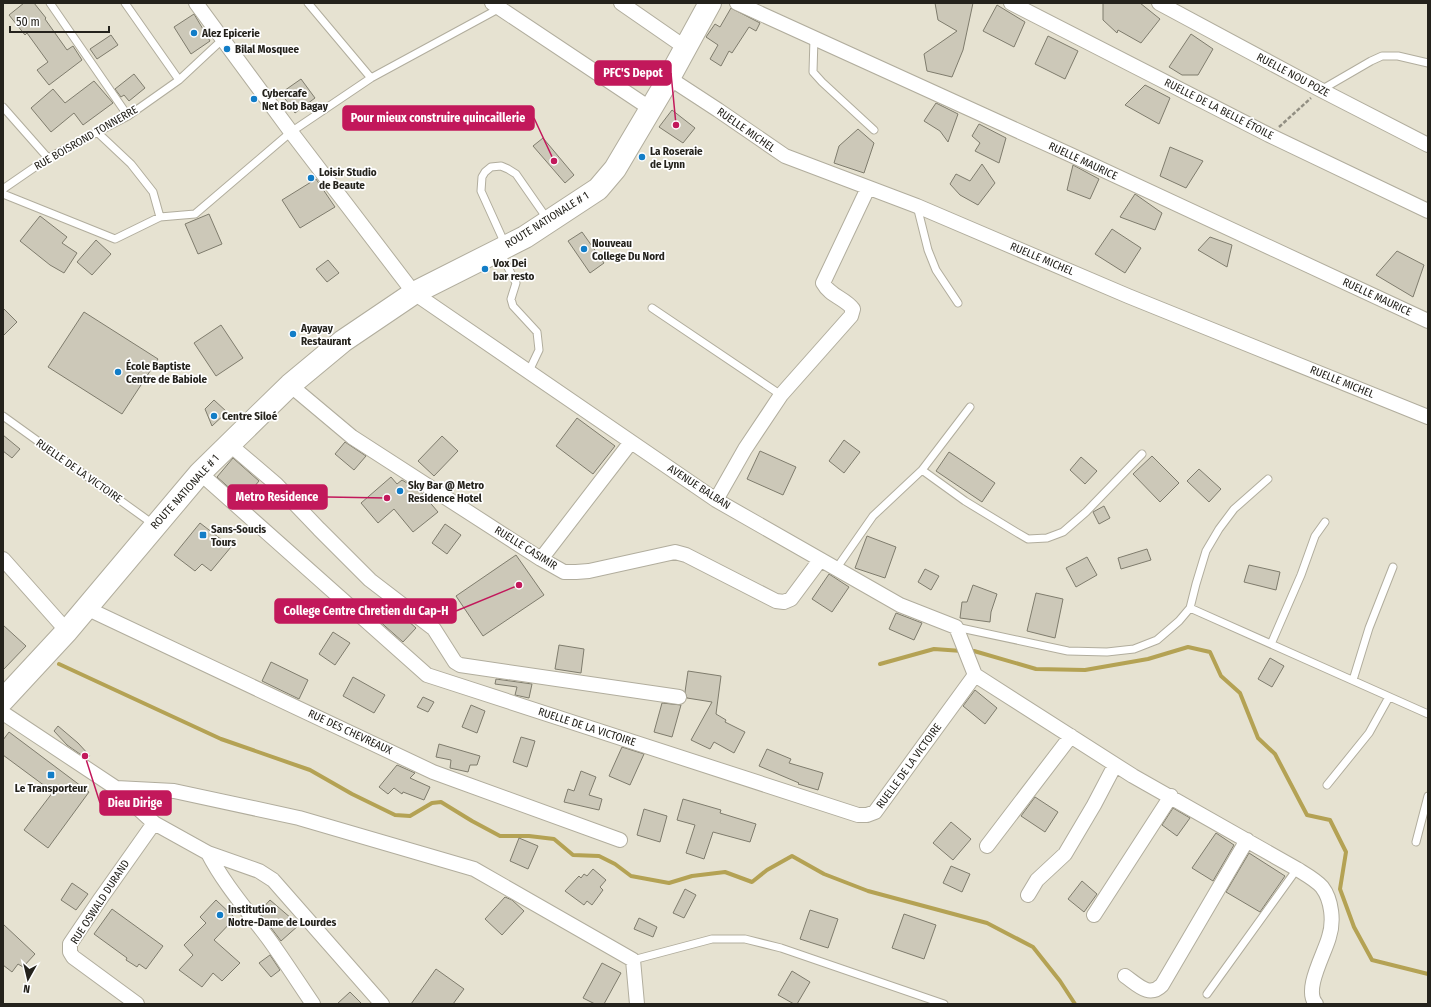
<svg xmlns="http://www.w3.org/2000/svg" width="1431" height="1007" font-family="'Fira Sans Condensed',sans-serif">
	<rect width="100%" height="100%" fill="#e6e2d1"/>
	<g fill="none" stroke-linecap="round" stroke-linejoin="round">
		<path stroke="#b4a254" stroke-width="4" d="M969 651H974L1036 669 1085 670 1148 659 1188 647 1210 652 1221 676 1240 693 1258 738 1275 754 1307 815 1330 820 1346 852 1340 889 1354 927 1372 960 1428 974
			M59 664 221 739 310 770 352 794 395 815 410 816 432 803 441 802 472 821 500 836H529L554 839 573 855 599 856 615 864 631 876 669 883 692 876 725 872 752 882 767 870 792 856 824 874 868 891 987 923 1033 947 1060 981 1075 1004
			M880 664 934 649 962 651"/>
	</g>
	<path fill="#ccc8b8" stroke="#7f7c6d" d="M24 3H34L46 18 45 19 67 50 73 46 82 60 49 85 37 70 48 62 27 33 25 35 9 15Z
		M935 3H973L963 50 952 77 927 71 924 54 957 31 938 20Z
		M1103 3H1140L1160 19 1141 43 1118 30 1117 33 1103 20Z
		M997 5 1025 22 1014 47 983 31Z
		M731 8 760 23 756 31 749 27 732 53 729 51 721 66 710 59 718 45 706 37 715 24 720 27Z
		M194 14 210 41 191 54 174 27Z
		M1191 34 1213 49 1198 75H1182L1169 67Z
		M111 35 118 45 97 59 90 49Z
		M1048 36 1078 51 1065 79 1035 64Z
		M134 74 145 88 129 101 124 95 121 97 115 89Z
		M301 79 315 98 295 113 281 93Z
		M94 81 113 103 83 125 74 113 51 132 31 108 53 89 65 103Z
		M1145 85 1170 98 1159 124 1125 105Z
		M936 103 958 114 948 142 940 131 924 121Z
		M672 110 695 128 683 143 659 127Z
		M979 124 1006 138 999 163 975 151 980 143 972 136Z
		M858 129 874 143 864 173 834 163 839 146Z
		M543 138 574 175 565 183 533 146Z
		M1170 147 1203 161 1186 188 1160 176Z
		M982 164 995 183 978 205 960 195 950 184 956 174 970 181Z
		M1073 165 1099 179 1090 199 1067 190Z
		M316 179 335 207 300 228 282 200Z
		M1135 194 1162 213 1155 230 1120 217Z
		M209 214 222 244 198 254 185 224Z
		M40 216 67 237 62 243 77 253 64 273 50 265 20 241Z
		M1112 229 1141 248 1125 273 1095 254Z
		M582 232 604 263 590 273 568 241Z
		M1210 237 1232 245 1227 267 1198 250Z
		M96 240 111 254 92 275 77 262Z
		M1397 251 1424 265 1413 297 1376 275Z
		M328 260 339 273 327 282 316 269Z
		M3 308 17 322 3 336Z
		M84 312 158 359 122 414 48 367Z
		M221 325 243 358 216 376 194 343Z
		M214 400 227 412 212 426 205 409Z
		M577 418 615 446 593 474 556 446Z
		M3 435 20 449 12 458 3 451Z
		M442 436 458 451 434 476 418 461Z
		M844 440 860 452 844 473 829 461Z
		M345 442 366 456 354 470 335 454Z
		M760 451 796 467 783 495 747 479Z
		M949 452 995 483 982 502 936 471Z
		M1152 456 1179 483 1160 502 1133 474Z
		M1081 457 1097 471 1085 484 1070 470Z
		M233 458 259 481 243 500 217 477Z
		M1199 469 1221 489 1209 502 1187 481Z
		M391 477 397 484 402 480 420 491 438 512 413 532 394 509 378 523 361 503Z
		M1104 506 1110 518 1099 524 1093 512Z
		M200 523 231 547 211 571 202 564 195 571 174 555Z
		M445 524 461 535 447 554 432 543Z
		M867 536 896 547 885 578 855 568Z
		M1147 549 1151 560 1121 569 1118 558Z
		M516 555 544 595 483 636 456 596Z
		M1087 557 1097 575 1076 587 1066 568Z
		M1249 565 1280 572 1276 590 1244 582Z
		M925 569 939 576 931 590 918 582Z
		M829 574 849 587 832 612 812 599Z
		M973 585 997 594 991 612 990 622 960 618 962 602H967Z
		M1036 593 1063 599 1055 638 1027 631Z
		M375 603 392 618 398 612 416 628 403 642 368 611Z
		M896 613 922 623 914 640 889 629Z
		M3 625 26 646 3 670Z
		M333 632 350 643 335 665 319 654Z
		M559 645 584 649 581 673 555 669Z
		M1270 658 1284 666 1272 687 1258 679Z
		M271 662 308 680 299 699 262 681Z
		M688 671 721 676 716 714 726 720 725 722 745 732 734 753 714 742 710 749 691 740 712 702 687 698 685 692Z
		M353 677 385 695 374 713 343 696Z
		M496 679 532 684 529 698 515 695 517 687 495 684Z
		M975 690 997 708 985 724 963 706Z
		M423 697 434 702 428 712 417 707Z
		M662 703 681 705 672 737 654 732Z
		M471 705 485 711 477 733 462 727Z
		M58 726 78 743 90 756 87 759 67 745 54 731Z
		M9 732 89 792 48 848 24 830 53 792 3 755V740Z
		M521 737 535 741 527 767 513 762Z
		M439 744 480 756 477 765H470L468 772 450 768 451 760 436 757Z
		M622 747 644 754 630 785 609 776Z
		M767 749 791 759 789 763 823 773 818 790 798 784 799 783 759 766Z
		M397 765 415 773 410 778 430 787 424 800 403 792 402 794 394 788 388 794 379 787Z
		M581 771 596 777 589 795 602 799 599 810 564 802 568 789 574 791Z
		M1035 797 1058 812 1045 832 1021 816Z
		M683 799 721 810 720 813 756 824 750 842 713 832 704 859 686 853 695 825 677 820Z
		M1173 808 1190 818 1177 836 1162 825Z
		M644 809 667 816 660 842 637 835Z
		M951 822 971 839 953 860 933 843Z
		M1216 833 1234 845 1213 881 1192 868Z
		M519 838 538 846 528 869 510 861Z
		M1249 853 1285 876 1260 912 1226 892Z
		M951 866 970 874 962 892 943 883Z
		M593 869 606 880 600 887 603 890 592 905 587 901 584 905 565 891 579 876 581 878 584 874 587 876Z
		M1082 881 1097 894 1084 912 1068 899Z
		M72 883 88 894 76 910 61 900Z
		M685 889 696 895 684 918 673 913Z
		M505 897 512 900 524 911 502 935 485 919Z
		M216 900 235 918 214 940 240 963 222 981 213 973 202 987 179 970 193 955 184 945 206 923 200 917Z
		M270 900 299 925 281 941 259 912Z
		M112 909 163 946 146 969 139 964 137 967 126 960 127 958 94 934Z
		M810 910 838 919 828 948 800 939Z
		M904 914 936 925 924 959 892 948Z
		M639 918 657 927 653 937 634 929Z
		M3 924 35 954 23 967 18 964 12 972 3 965Z
		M270 955 280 970 271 977 259 963Z
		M602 963 621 973 604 1004H595L583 998Z
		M436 969 464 989 453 1004H411Z
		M792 971 810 982 797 1004H794L778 995Z
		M350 992 362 1004H337Z"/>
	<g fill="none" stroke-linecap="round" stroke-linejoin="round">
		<g stroke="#b1ad9d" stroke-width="9">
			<path id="lane" d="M50 3 128 116
				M125 3 179 80
				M814 38 813 72 822 82 874 130
				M371 78 500 8
				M1321 90 1371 61 1382 56H1398L1428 63
				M3 107 48 158
				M97 132 131 164 153 192 160 217
				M3 189 48 158 128 116 179 80 223 39
				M3 194 115 239 160 217 195 214 291 132 371 78 308 3
				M917 206 928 250 936 270 958 303
				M505 244 481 191 482 177 485 172 491 167 501 166 508 169 516 174 548 220
				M500 252 516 283 511 299 513 306 537 332 539 350 529 371
				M652 308 781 395
				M3 416 153 524
				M922 470 970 407
				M836 569 873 516 922 470 965 501 1016 532 1028 539 1047 538 1063 532 1086 512 1142 454
				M1190 608 1428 714
				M956 627 1068 651 1107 652 1134 649 1157 640 1179 621 1190 608 1196 584 1206 551 1219 529 1234 509 1268 479
				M1271 644 1301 575 1315 536 1325 522
				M1353 680 1369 628 1393 567
				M1327 785 1369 733 1389 697
				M1416 842 1428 796
				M633 960 712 939H745L781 948 944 1004
				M1207 994 1297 869"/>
		</g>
		<g stroke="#b1ad9d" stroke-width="16">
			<path id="street" d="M196 3 291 132 414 293 716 500 900 605 956 627 975 675
				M492 3 651 109
				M621 3 686 48
				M737 3 1071 155 1428 321
				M1011 3 1269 135 1428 211
				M1159 3 1321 90 1428 145
				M669 78 718 110 785 156 917 206 1128 296 1428 417
				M290 385 352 437 541 559 564 572H576L589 571 675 552 686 555 776 601 784 602 791 599 820 560
				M229 444 276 484 319 529 370 580 434 629 455 662 460 665 679 697
				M200 473 427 675 858 815H867L875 812 975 675
				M716 500 745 449 781 395 851 316 853 309C845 298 830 296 823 283L868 188
				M3 559 67 631
				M541 559 631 442
				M86 608 433 772 620 840
				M975 675 1133 776 1297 869C1305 874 1316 880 1322 887 1332 900 1334 922 1329 937 1325 953 1303 990 1316 1004
				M3 713 116 788 154 823 208 853 259 871 273 880 382 1004
				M116 788 174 791 299 818 474 869 633 960 637 1004
				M987 846 1071 736
				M208 853C224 884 247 910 268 938 284 960 298 982 313 1004
				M1028 895 1037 880 1065 854 1094 805 1115 765
				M1094 915 1171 796
				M1125 976C1138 985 1149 998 1162 985L1247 840
				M137 1004 73 957 70 952V944L101 898 154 823"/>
		</g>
		<g stroke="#b1ad9d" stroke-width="24">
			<path id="primary" d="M3 700 67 631 200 473 290 385 343 341 414 293 525 237 598 189 615 169 669 78 710 3"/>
		</g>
		<path stroke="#928f83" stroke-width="2.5" stroke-dasharray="4 2" stroke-linecap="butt" d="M1279 127 1311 98"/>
		<use href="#lane" stroke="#fff" stroke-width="7"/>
		<use href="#street" stroke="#fff" stroke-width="14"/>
		<use href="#primary" stroke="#fff" stroke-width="22"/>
	</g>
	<g fill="#127dc7" stroke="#fff" stroke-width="1.5">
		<circle cx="194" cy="33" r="4"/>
		<circle cx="227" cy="49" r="4"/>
		<circle cx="254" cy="99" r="4"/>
		<circle cx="642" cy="157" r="4"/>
		<circle cx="311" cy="178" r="4"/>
		<circle cx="584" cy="249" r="4"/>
		<circle cx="485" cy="269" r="4"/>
		<circle cx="293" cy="334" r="4"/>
		<circle cx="118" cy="372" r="4"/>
		<circle cx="214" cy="416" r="4"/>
		<circle cx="400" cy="491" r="4"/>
		<rect x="199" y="531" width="8" height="8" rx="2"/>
		<rect x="47" y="771" width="8" height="8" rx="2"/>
		<circle cx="220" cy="915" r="4"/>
	</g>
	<g text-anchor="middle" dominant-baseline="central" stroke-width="3.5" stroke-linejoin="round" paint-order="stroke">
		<g font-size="11" font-weight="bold" fill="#24221c" stroke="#fff" text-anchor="start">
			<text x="202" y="33">Alez Epicerie</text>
			<text x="235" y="49">Bilal Mosquee</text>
			<text x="262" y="93">Cybercafe<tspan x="262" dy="13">Net Bob Bagay</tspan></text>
			<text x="650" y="151">La Roseraie<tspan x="650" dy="13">de Lynn</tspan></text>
			<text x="319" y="172">Loisir Studio<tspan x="319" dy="13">de Beaute</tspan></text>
			<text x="592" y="243">Nouveau<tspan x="592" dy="13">College Du Nord</tspan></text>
			<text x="493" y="263">Vox Dei<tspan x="493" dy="13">bar resto</tspan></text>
			<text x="301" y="328">Ayayay<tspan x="301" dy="13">Restaurant</tspan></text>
			<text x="126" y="366">École Baptiste<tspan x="126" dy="13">Centre de Babiole</tspan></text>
			<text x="222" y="416">Centre Siloé</text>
			<text x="408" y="485">Sky Bar @ Metro<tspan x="408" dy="13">Residence Hotel</tspan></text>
			<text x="211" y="529">Sans-Soucis<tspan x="211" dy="13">Tours</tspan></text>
			<text x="51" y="788" text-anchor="middle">Le Transporteur</text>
			<text x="228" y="909">Institution<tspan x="228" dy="13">Notre-Dame de Lourdes</tspan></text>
		</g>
		<g font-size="11" fill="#24221c" stroke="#fff">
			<text transform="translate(1293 75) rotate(28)">RUELLE NOU POZE</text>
			<text transform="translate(1219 109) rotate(27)">RUELLE DE LA BELLE ÉTOILE</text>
			<text transform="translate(746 130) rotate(35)">RUELLE MICHEL</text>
			<text transform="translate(86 138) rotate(-30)">RUE BOISROND TONNERRE</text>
			<text transform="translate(1083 161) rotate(25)">RUELLE MAURICE</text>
			<text transform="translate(547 220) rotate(-32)">ROUTE NATIONALE # 1</text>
			<text transform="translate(1042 259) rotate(23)">RUELLE MICHEL</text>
			<text transform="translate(1377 297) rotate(25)">RUELLE MAURICE</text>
			<text transform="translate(1342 382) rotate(22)">RUELLE MICHEL</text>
			<text transform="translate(79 471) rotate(35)">RUELLE DE LA VICTOIRE</text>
			<text transform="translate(699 487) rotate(33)">AVENUE BALBAN</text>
			<text transform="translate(185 492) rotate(-48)">ROUTE NATIONALE # 1</text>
			<text transform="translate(526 548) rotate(32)">RUELLE CASIMIR</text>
			<text transform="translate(587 727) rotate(18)">RUELLE DE LA VICTOIRE</text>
			<text transform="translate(350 732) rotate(25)">RUE DES CHEVREAUX</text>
			<text transform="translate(909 766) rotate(-54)">RUELLE DE LA VICTOIRE</text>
			<text transform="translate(100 902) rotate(-57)">RUE OSWALD DURAND</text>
		</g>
	</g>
	<path fill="none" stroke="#c2185b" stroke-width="1.5" d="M676 125L671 73M554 161L534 118M387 498L327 497M519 585L456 611M85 756L100 803"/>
	<g fill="#c2185b" stroke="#fff" stroke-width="1.5">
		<circle cx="676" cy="125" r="4"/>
		<circle cx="554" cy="161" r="4"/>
		<circle cx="387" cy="498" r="4"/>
		<circle cx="519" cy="585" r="4"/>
		<circle cx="85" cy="756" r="4"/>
	</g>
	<g fill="#c2185b" stroke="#c2185b" stroke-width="1.5">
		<rect x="595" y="61" width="76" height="24" rx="4"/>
		<rect x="343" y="106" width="191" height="24" rx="4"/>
		<rect x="228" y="485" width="99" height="24" rx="4"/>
		<rect x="275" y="599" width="181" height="24" rx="4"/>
		<rect x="100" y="791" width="71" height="24" rx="4"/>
	</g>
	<g font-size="12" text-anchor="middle" font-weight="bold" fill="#fff">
		<text x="633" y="77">PFC'S Depot</text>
		<text x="438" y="122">Pour mieux construire quincaillerie</text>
		<text x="277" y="501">Metro Residence</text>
		<text x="366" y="615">College Centre Chretien du Cap-H</text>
		<text x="135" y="807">Dieu Dirige</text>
	</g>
	<rect width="1431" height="1007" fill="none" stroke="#24221c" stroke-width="8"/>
	<g transform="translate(28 979) rotate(188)" stroke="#ffffff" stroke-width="3" paint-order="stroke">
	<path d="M0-3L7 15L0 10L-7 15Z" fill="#24221c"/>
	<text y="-6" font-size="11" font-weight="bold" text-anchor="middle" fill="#24221c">N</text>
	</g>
	<path d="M10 26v6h99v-6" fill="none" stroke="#24221c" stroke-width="2"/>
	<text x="16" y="26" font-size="12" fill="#24221c" stroke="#ffffff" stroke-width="3" paint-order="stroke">50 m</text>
</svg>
